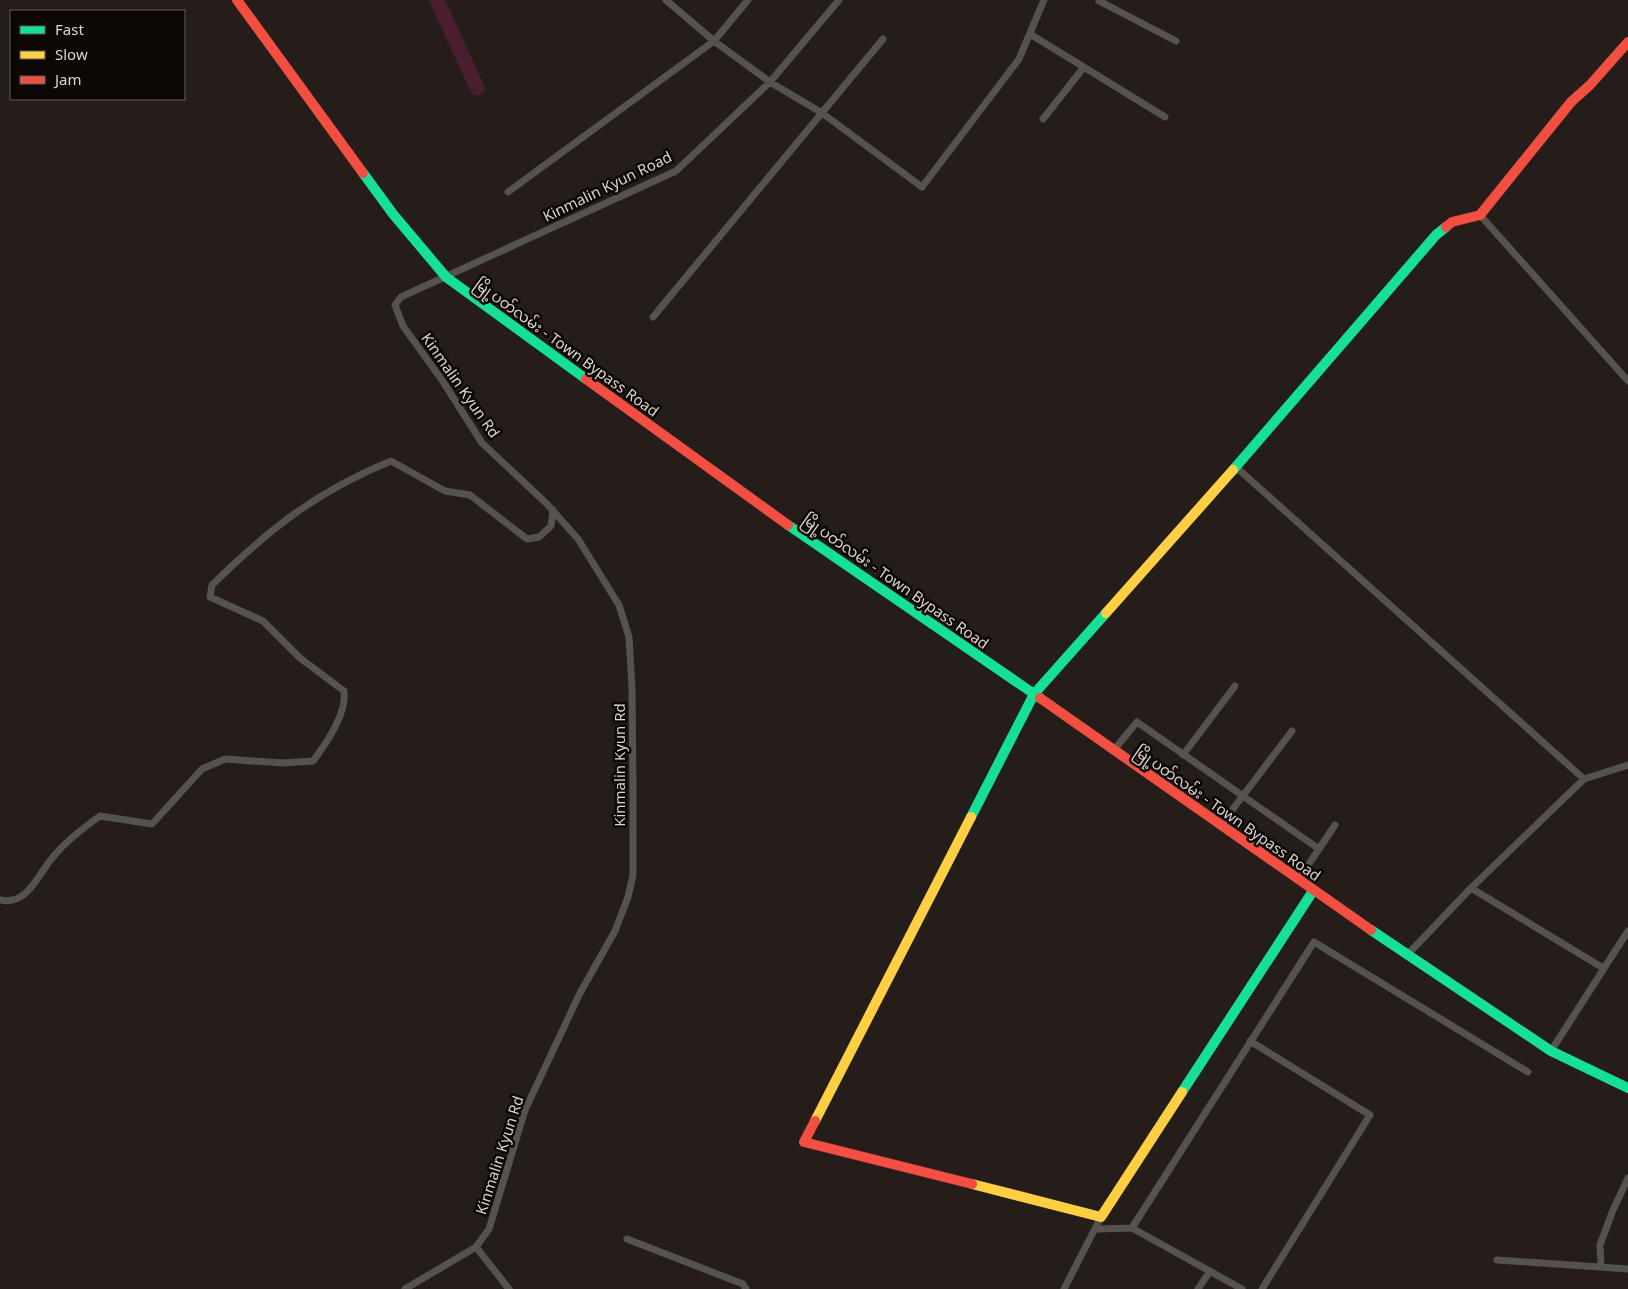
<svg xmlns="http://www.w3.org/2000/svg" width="1628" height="1289" font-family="'Noto Sans','Noto Sans Myanmar',sans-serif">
	<rect width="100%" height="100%" fill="#241d19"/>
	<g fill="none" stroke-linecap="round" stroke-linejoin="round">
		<path stroke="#491f30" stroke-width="15" d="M437 0 477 88"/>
		<path stroke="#56524c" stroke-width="7" d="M666 0 714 41 770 82 822 113 922 187 1019 59 1044 0
			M1099 1 1176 41
			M1030 34 1165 117
			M1043 119 1084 67
			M508 192 714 41 748 0
			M1480 215 1628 381
			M653 317 883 39
			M1236 467 1584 779
			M1113 751 1137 722 1319 849 1298 880
			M1183 755 1235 686
			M1220 826 1292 731
			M1319 849 1335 825
			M1471 888 1603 968
			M0 900C28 906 38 874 53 857 66 841 83 828 100 816L152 824 202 769 225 759 283 763 313 761C326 744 347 713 344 691L300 658 263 621 210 597 212 585C268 530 317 491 391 461L445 491 470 495 527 539 539 537 551 526 553 510
			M1408 954 1471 888 1584 779 1628 765
			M1250 1041 1370 1115 1262 1289
			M1551 1051 1628 931
			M1132 1228 1314 942 1528 1072
			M1096 1229 1132 1228 1242 1289
			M627 1239 743 1284 746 1289
			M476 1247 509 1289
			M1497 1260 1628 1269
			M1601 1265 1600 1245 1613 1210 1628 1178
			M405 1289 476 1247 489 1229 525 1110 580 993 615 931 628 897 633 875V785L632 688 629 637 619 605 578 539 547 504 482 443 442 380 403 326 395 305 401 297 676 171 770 82 839 0
			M1064 1289 1101 1217
			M1198 1289 1210 1271"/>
		<path stroke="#16e098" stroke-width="10" d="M363 173 393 214 446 277 586 379
			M1233 470 1436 235 1446 227
			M788 525 1040 698
			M971 817 1034 694 1106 613
			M1371 930 1551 1051 1628 1088
			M1182 1092 1313 891"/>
		<path stroke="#ffcf43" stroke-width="10" d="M1106 613 1233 470
			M815 1121 971 817
			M972 1184 1101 1217 1182 1092"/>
		<path stroke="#f24e42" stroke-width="10" d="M237 0 363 173
			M1446 227 1452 222 1480 215 1571 102 1590 85 1628 42
			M586 379 788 525
			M1040 698 1371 930
			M815 1121 804 1142 972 1184"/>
	</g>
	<g text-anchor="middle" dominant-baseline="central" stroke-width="5" stroke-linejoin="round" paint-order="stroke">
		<g font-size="15" fill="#ded5d0" stroke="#0d0805">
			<text transform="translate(607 186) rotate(-26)">Kinmalin Kyun Road</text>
			<text transform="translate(567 347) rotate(36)">မြို့ပတ်လမ်း - Town Bypass Road</text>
			<text transform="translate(461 385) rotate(55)">Kinmalin Kyun Rd</text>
			<text transform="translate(896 581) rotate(35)">မြို့ပတ်လမ်း - Town Bypass Road</text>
			<text transform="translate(619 765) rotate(-90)">Kinmalin Kyun Rd</text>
			<text transform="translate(1228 813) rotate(35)">မြို့ပတ်လမ်း - Town Bypass Road</text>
			<text transform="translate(499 1155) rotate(-72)">Kinmalin Kyun Rd</text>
		</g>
	</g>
	<rect x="10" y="10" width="175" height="90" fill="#0d0805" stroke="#615a56"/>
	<rect x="20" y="26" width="25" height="8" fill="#16e098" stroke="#615a56"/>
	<text x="55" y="35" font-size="15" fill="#ded5d0">Fast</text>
	<rect x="20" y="51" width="25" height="8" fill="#ffcf43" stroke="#615a56"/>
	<text x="55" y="60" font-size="15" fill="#ded5d0">Slow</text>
	<rect x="20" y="76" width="25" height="8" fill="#f24e42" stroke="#615a56"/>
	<text x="55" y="85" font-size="15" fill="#ded5d0">Jam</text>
</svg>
